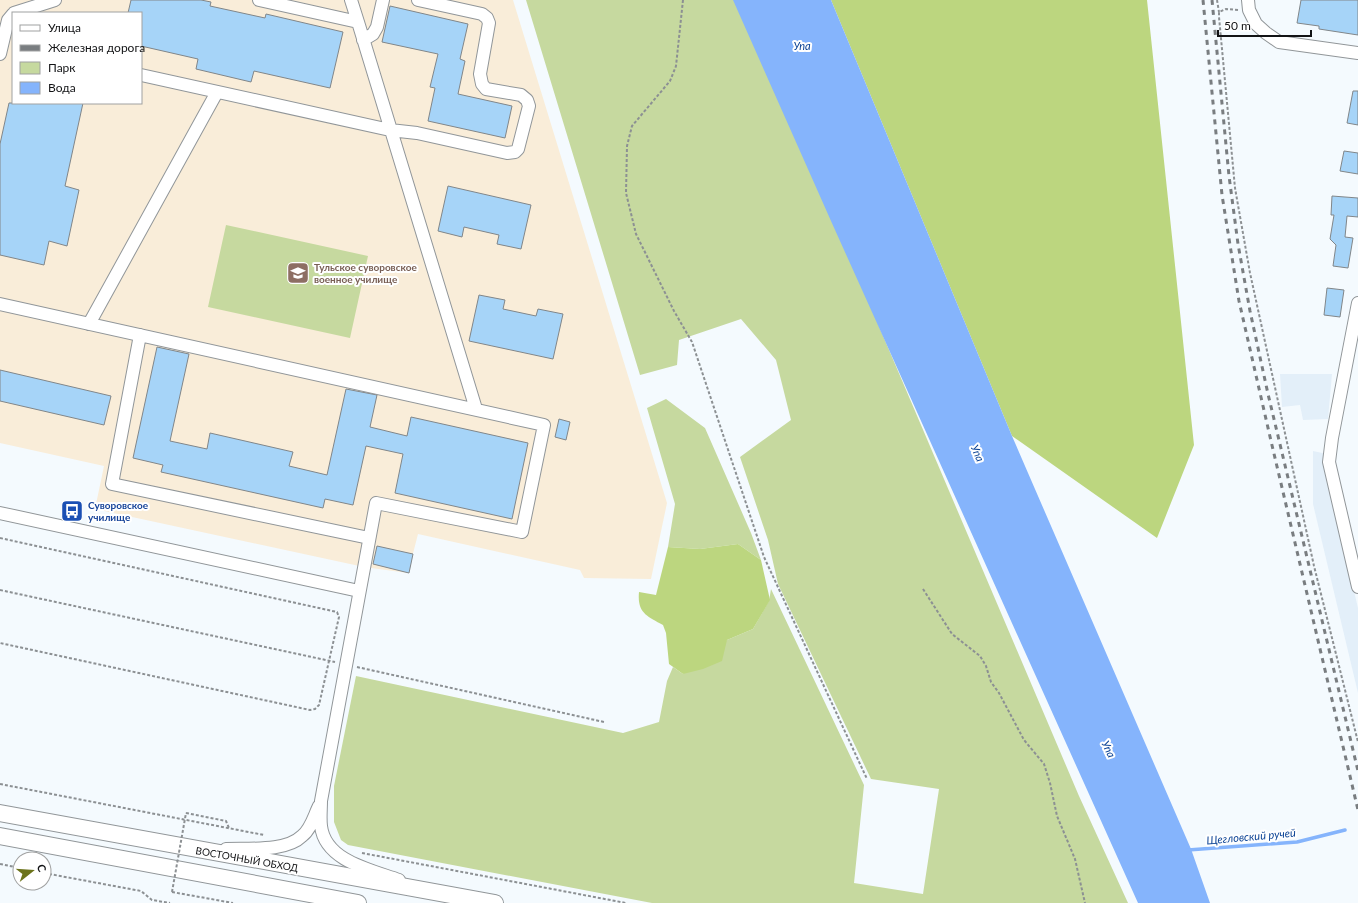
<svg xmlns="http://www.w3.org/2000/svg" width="1358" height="903" font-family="Lato,sans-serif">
	<rect width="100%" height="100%" fill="#f4fafe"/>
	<path fill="#e3eff9" d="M1280 374H1332L1328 419 1303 420 1300 405 1282 407Z
		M1313 451 1327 454 1325 469 1358 608V693L1313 504Z"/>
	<path fill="#f9edd9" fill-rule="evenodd" d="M0 0H513L667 503 651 579 584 578 580 570 418 534 408 573 364 567 95 509 104 466 0 443ZM13 13H141V103H13Z"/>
	<path fill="#c6d99f" d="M526 0H740L1079 796 1128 903H652L348 845 341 840 334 822V786L356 676 623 733 659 722 667 681 673 667 683 674 727 640 753 629 769 601 771 589 864 785 854 883 923 894 939 789 871 779 778 584 768 540 740 457 791 420 776 360 741 319 679 340 677 365 640 375Z
		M226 225 368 256 350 338 208 307Z
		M666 399 705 428 751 533 761 560 738 544 700 549 668 547 675 504 647 408Z"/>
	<path fill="#bcd67f" d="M831 0H1147L1194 445 1157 538 1012 436Z
		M738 544 761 560 770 600 753 629 727 640 722 661 703 669 683 674 669 664 666 633 663 625C647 616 637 613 639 592L656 595 668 547 700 549Z"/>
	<path fill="#85b4fc" d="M733 0H831L1012 436 1191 849 1210 903H1138L831 221Z"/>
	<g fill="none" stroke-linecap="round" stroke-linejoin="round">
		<path stroke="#85b4fc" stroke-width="3.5" d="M1188 850 1297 842 1345 830"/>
	</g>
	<path fill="#a6d4f8" stroke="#818689" d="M131 0H201L211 2 210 6 265 18 266 14 343 32 330 88 254 71 251 82 196 69 198 59 141 46V13H128Z
		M1301 0H1358V35L1319 29V26L1297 23Z
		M390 6 468 24 460 59 465 61 458 94 512 106 505 138 428 121 435 88 430 87 438 54 382 42Z
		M1353 91H1358V125L1347 123Z
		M9 103H83L65 186 79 190 67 246 49 241 44 265 0 255V144Z
		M1344 151 1358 153V174L1340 171Z
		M448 186 531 205 521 249 497 244 499 235 464 227 462 237 438 231Z
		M1332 196 1358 198V217L1347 216 1345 237 1353 238 1348 268 1333 266 1336 245 1330 239 1334 215H1331Z
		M1327 288 1344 290 1340 317 1324 315Z
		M479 295 505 300 503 309 536 316 538 309 563 314 553 359 469 341Z
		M157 347 189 354 170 441 207 449 210 433 293 452 289 466 327 475 346 389 377 395 370 427 407 436 411 417 528 443 512 519 395 493 403 454 366 446 353 505 325 499 323 508 161 472 163 465 133 458Z
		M0 370 111 396 104 425 0 401Z
		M559 419 570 422 566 440 555 437Z
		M377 546 413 554 409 573 373 564Z"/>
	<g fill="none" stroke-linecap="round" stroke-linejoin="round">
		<g stroke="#919699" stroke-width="14">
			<path id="minor" d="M259 0 358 22 476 409
				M351 0 358 22
				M1248 0 1249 10 1256 24 1266 33 1279 42 1358 53
				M14 13 55 0
				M363 40 373 34 377 27 383 0
				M0 54 8 20 13 14
				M141 75 390 130 417 133 507 153 515 152 518 149 529 106 527 100 521 95 486 89 482 84 480 74 489 23 487 18 482 14 418 0
				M1358 303 1332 438 1329 462 1358 587
				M0 304 544 425 522 532 376 503 321 801C321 809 320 818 321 826 325 861 371 870 399 880
				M89 324 217 92
				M140 335 112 484 369 538
				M0 513 359 591
				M226 849C248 848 286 852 302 836 311 829 314 816 319 806"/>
		</g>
		<g stroke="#919699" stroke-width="18">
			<path id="major" d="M0 813 495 903
				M0 836 358 903"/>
		</g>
		<path stroke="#8c9093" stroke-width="2" stroke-dasharray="3 2" stroke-linecap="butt" d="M683 0 676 66 670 81 632 126 627 146 626 193 636 234 674 311 692 342 764 557 867 779
			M1217 0 1219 12
			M1238 10 1226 9 1219 12V17L1235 188 1250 273 1314 566 1358 742
			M0 538 337 612 339 617 319 705 315 709 310 710 0 643
			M923 589 952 634 980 656 986 666 991 682 999 693 1024 740 1044 764 1050 783 1057 816 1075 859 1085 903
			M0 590 335 662
			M357 667 604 722
			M0 784 264 835
			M186 813 226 821 229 828
			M362 853 626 903
			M0 864 20 868
			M44 873 141 891 152 900 170 903
			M172 892 233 903"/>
		<use href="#minor" stroke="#fff" stroke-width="12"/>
		<use href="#major" stroke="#fff" stroke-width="16"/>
		<path stroke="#797d80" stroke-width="3" stroke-dasharray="5 5" stroke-linecap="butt" d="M1203 0 1222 195 1239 301 1271 441 1358 810
			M1212 0 1229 176 1238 244 1250 311 1268 394 1358 771"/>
		<path stroke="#8c9093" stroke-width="2" stroke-dasharray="3 2" stroke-linecap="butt" d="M172 892 186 813"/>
	</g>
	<defs>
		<g id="university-square" transform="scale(1.15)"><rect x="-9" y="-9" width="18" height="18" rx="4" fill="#8d6e63" stroke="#fff"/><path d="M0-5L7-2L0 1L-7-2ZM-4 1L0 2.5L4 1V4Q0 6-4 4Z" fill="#fff"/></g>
		<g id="bus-square" transform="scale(1.15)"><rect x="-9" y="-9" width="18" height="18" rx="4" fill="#1a4fb4" stroke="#fff"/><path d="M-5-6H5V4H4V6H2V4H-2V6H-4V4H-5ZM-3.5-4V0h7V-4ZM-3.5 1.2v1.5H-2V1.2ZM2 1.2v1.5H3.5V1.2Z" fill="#fff"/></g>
	</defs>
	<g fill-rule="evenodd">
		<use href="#university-square" x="298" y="273"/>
		<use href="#bus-square" x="72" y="511"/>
	</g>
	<g text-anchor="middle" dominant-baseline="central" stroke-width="4" stroke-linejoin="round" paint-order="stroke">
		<g font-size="10" font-weight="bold" fill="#785e54" stroke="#fff" text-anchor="start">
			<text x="314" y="267">Тульское суворовское<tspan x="314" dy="12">военное училище</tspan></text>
		</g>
		<g font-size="10" font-weight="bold" fill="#164399" stroke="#fff" text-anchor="start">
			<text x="88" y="505">Суворовское<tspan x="88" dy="12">училище</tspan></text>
		</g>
		<g font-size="10" fill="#121315" stroke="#fff">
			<text transform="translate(247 859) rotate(10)">ВОСТОЧНЫЙ ОБХОД</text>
		</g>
		<g font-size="11" font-style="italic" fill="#0b4395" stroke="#fff">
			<text x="802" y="45">Упа</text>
			<text transform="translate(978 453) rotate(66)">Упа</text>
			<text transform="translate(1109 749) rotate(65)">Упа</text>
			<text transform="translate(1251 836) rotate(-5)">Щегловский ручей</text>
		</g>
	</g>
	<rect x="12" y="12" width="130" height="92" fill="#ffffff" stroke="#a0a1a1"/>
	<rect x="20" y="25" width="20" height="6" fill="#ffffff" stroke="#a0a1a1"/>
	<text x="48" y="32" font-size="12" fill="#121315">Улица</text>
	<rect x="20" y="45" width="20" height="6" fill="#797d80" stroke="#a0a1a1"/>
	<text x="48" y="52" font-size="12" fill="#121315">Железная дорога</text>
	<rect x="20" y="62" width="20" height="12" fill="#c6d99f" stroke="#a0a1a1"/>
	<text x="48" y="72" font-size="12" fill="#121315">Парк</text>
	<rect x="20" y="82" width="20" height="12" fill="#85b4fc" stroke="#a0a1a1"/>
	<text x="48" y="92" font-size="12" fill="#121315">Вода</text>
	<g transform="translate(32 871) rotate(73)"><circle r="19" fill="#ffffff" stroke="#a0a1a1"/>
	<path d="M0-3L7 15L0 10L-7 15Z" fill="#6c731b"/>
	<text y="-6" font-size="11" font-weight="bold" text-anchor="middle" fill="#121315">С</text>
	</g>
	<path d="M1218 30v6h93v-6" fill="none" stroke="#121315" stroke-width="2"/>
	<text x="1224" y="30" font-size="12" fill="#121315" stroke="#ffffff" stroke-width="3" paint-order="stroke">50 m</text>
</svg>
